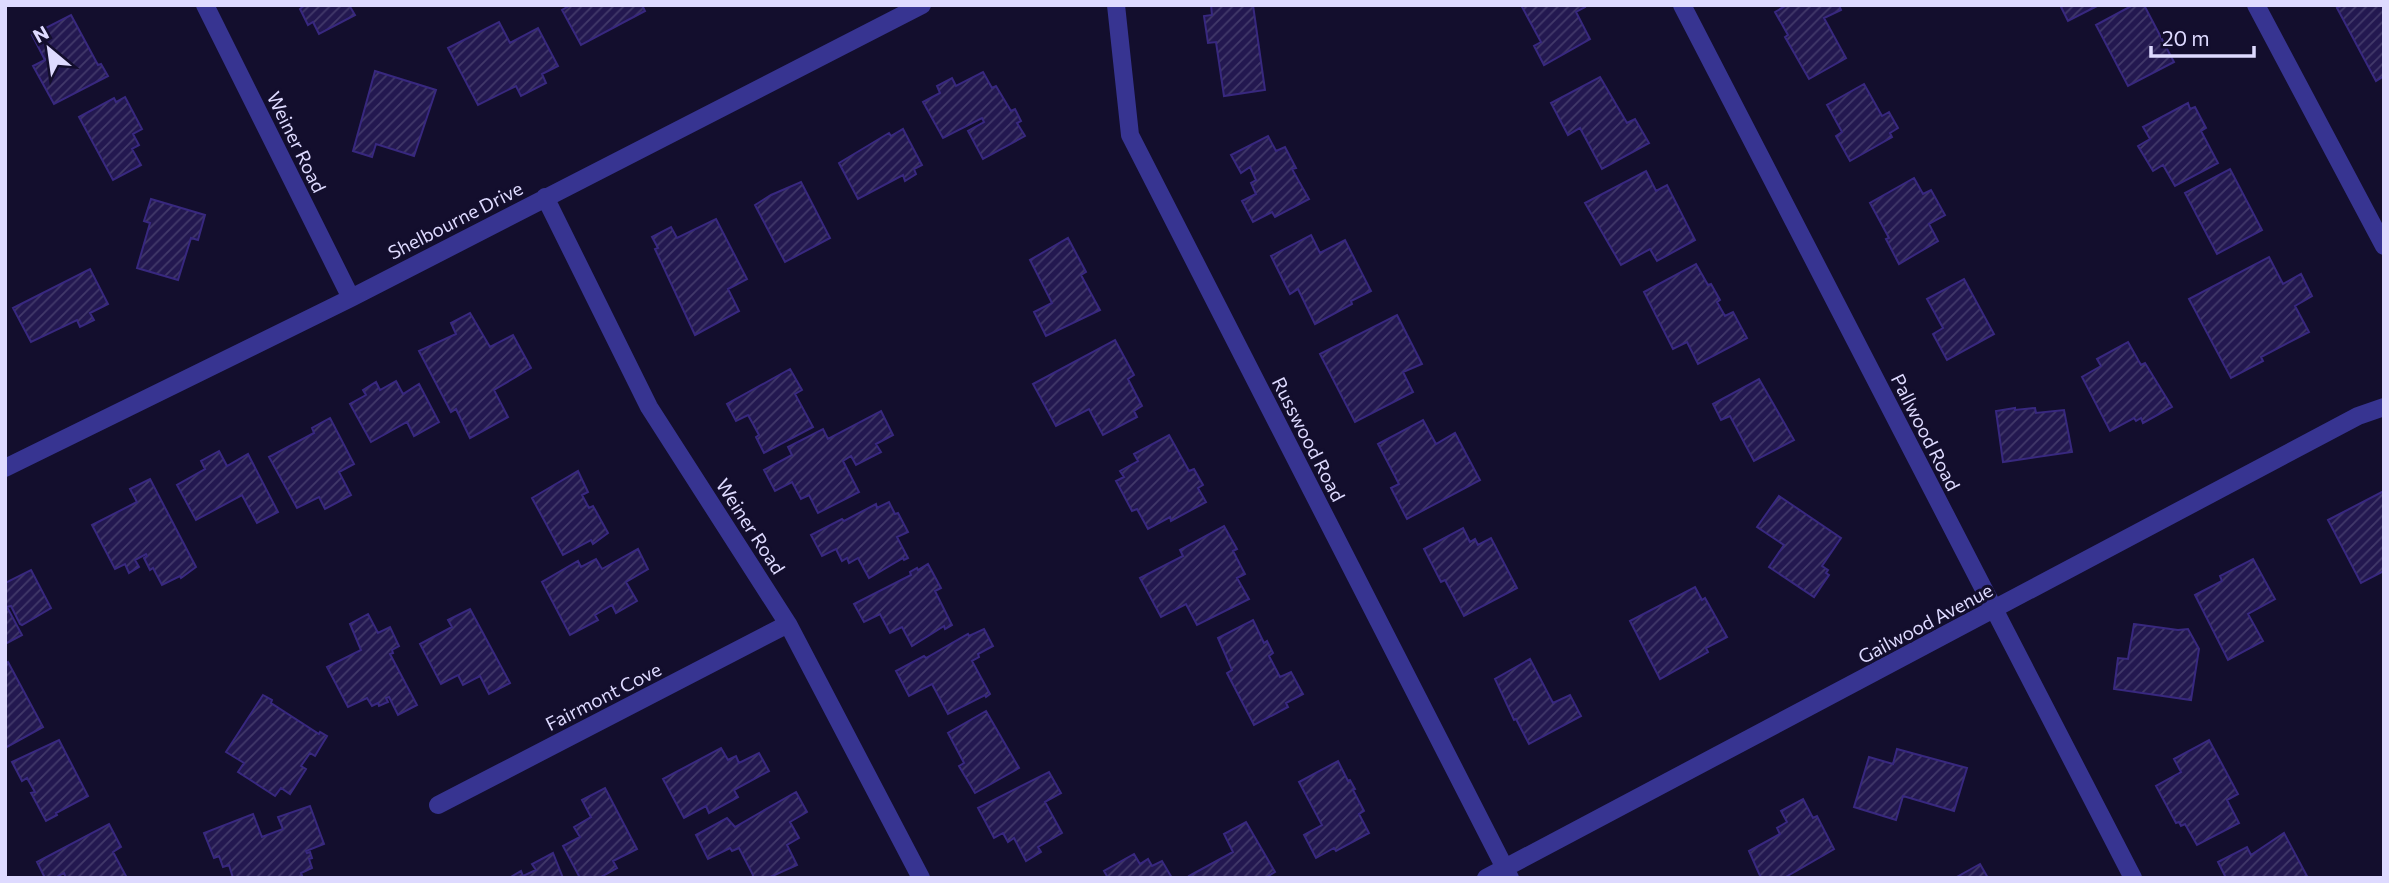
<svg xmlns="http://www.w3.org/2000/svg" width="2389" height="883" font-family="Commissioner,sans-serif">
	<defs>
		<pattern id="building-hatch" width="6" height="6" patternUnits="userSpaceOnUse" patternTransform="scale(1.75)"><rect width="6" height="6" fill="#231850"/><path d="M-1 1l2-2M0 6l6-6M5 7l2-2" fill="none" stroke="#42396a"/></pattern>
	</defs>
	<rect width="100%" height="100%" fill="#130e2d"/>
	<path fill="url(#building-hatch)" stroke="#38287f" stroke-width="2" d="M349 5 355 15 319 34 313 22 308 25 300 9 305 5Z
		M571 5H642L645 11 581 45 562 10Z
		M1211 5H1253L1265 90 1224 96 1216 42 1208 43 1204 16 1212 15Z
		M1521 5H1584L1585 7 1576 12 1590 39 1544 65 1534 46 1541 42Z
		M1787 5H1839L1841 10 1824 18 1846 58 1809 79 1785 37 1788 35 1775 12Z
		M2060 5H2099L2068 21Z
		M2133 5H2144L2174 62 2128 86 2096 25Z
		M2343 5H2384V76L2376 81 2337 8Z
		M71 15 98 65 101 64 108 76 54 104 33 66 45 60 32 35Z
		M499 22 510 43 538 28 558 66 542 74 546 83 521 96 516 86 478 105 448 48Z
		M375 71 436 90 414 156 376 144 372 157 353 151Z
		M983 72 992 88 996 86 1011 111 1015 109 1021 121 1017 123 1025 136 983 159 968 131 984 122 982 118 943 138 923 102 940 93 937 86 952 78 956 86Z
		M1600 77 1627 123 1635 119 1649 143 1602 169 1580 128 1568 135 1551 103Z
		M1864 84 1882 116 1889 112 1898 128 1890 133 1892 137 1850 161 1836 136 1842 132 1827 105Z
		M125 97 142 129 133 134 139 145 132 149 141 165 113 180 79 117 114 98 116 102Z
		M2188 103 2190 109 2195 107 2206 128 2201 131 2218 163 2175 186 2163 165 2153 171 2138 146 2150 139 2143 127Z
		M903 129 922 165 914 169 916 174 905 181 903 175 858 199 839 163 889 133 891 136Z
		M1268 136 1276 151 1285 147 1296 168 1292 169 1309 199 1275 217 1272 212 1253 222 1242 201 1256 194 1251 183 1256 180 1250 167 1241 173 1231 155Z
		M2230 169 2262 230 2217 254 2185 193Z
		M1646 171 1656 191 1667 185 1695 240 1657 261 1650 249 1621 265 1585 203Z
		M1914 178 1923 194 1931 190 1945 215 1929 224 1938 241 1899 264 1886 239 1889 238 1870 203Z
		M801 182 830 238 785 262 755 205 771 195Z
		M151 199 205 215 198 240 191 238 178 280 137 268 150 223 144 221Z
		M716 219 747 279 728 289 739 311 695 335 655 249 658 248 652 237 671 227 677 238Z
		M1311 235 1320 253 1345 240 1371 291 1351 301 1352 304 1315 324 1298 289 1290 294 1271 256Z
		M1068 238 1086 272 1081 275 1100 310 1046 336 1034 312 1052 303 1030 260Z
		M2269 257 2283 284 2301 274 2312 296 2295 306 2309 332 2261 357 2263 361 2231 378 2189 299Z
		M1696 264 1708 285 1711 284 1720 300 1717 302 1725 316 1733 312 1747 338 1698 364 1687 342 1673 349 1644 292Z
		M90 269 108 304 90 313 94 320 80 327 77 320 31 342 13 308Z
		M1964 279 1994 334 1947 360 1933 334 1943 328 1927 299Z
		M470 313 490 347 513 335 531 368 494 390 508 417 470 438 456 409 451 412 419 351 456 334 451 323Z
		M1397 315 1422 364 1403 372 1413 392 1355 422 1320 354Z
		M1115 340 1134 375 1128 379 1142 406 1134 411 1137 417 1103 435 1089 409 1056 426 1033 384Z
		M2128 342 2141 365 2145 363 2172 407 2143 423 2141 418 2136 421 2134 418 2110 431 2082 377 2101 366 2097 359Z
		M790 369 802 390 795 394 813 427 764 453 756 437 759 435 748 415 736 421 727 404Z
		M1759 379 1794 440 1754 461 1730 416 1721 420 1713 404Z
		M396 381 403 394 419 384 439 422 414 436 407 422 371 442 350 404 366 395 363 390 376 382 380 390Z
		M2015 408V410L2035 408 2036 413 2064 410 2072 452 2003 462 1996 411Z
		M881 411 893 435 876 444 881 452 856 465 851 456 843 461 859 492 818 513 809 495 801 499 792 482 775 491 764 470 792 455 788 447 823 429 828 439Z
		M330 418 354 464 339 472 351 495 325 509 319 497 297 508 269 457 314 433 312 428Z
		M1423 420 1436 444 1455 433 1480 480 1407 519 1391 488 1399 484 1378 444Z
		M1169 435 1189 471 1194 469 1203 485 1198 488 1206 502 1171 521 1170 517 1148 529 1137 509 1132 511 1116 481 1124 477 1120 471 1138 461 1134 454Z
		M219 451 227 466 248 454 278 512 257 523 242 495 196 520 177 485 205 469 201 461Z
		M578 471 588 492 582 495 589 508 593 506 608 533 593 544 591 540 563 555 532 498Z
		M150 479 196 567 181 578 180 576 162 585 153 568 150 570 144 558 147 556 146 554 135 560 139 567 129 573 125 564 115 569 92 525 137 502 130 489Z
		M2384 491V571L2361 583 2328 520Z
		M1779 496 1841 538 1822 566 1828 570 1826 573 1829 575 1814 597 1769 567 1784 545 1757 527Z
		M889 502 895 514 898 513 908 532 897 537 908 558 904 560 903 558 869 578 858 558 849 563 847 558 842 561 836 549 822 556 811 535 842 519 844 521 876 504 877 508Z
		M1224 526 1237 549 1233 551 1245 574 1237 578 1249 599 1197 625 1186 604 1161 617 1140 578 1183 556 1180 550Z
		M1463 528 1470 542 1475 539 1478 545 1491 538 1517 588 1464 616 1445 580 1441 582 1424 549Z
		M638 549 648 569 626 582 637 601 616 613 612 605 595 615 598 620 570 635 542 582 578 561 581 567 596 559 602 569Z
		M2253 559 2275 599 2248 614 2263 641 2228 660 2195 595 2222 581 2220 576Z
		M928 564 941 588 935 591 952 625 945 629 944 626 912 646 902 627 890 633 880 614 864 622 854 604 911 575 910 572 917 568 918 570Z
		M31 570 51 608 22 625 20 624 11 606 7 607 22 635 5 644V583Z
		M1695 587 1702 600 1705 598 1727 637 1706 648 1708 652 1660 679 1630 621Z
		M470 609 510 683 489 694 480 676 463 685 458 675 441 684 420 644 452 627 448 620Z
		M368 614 378 633 390 627 399 646 392 650 393 653 390 654 417 705 398 715 389 697 386 698 388 702 379 706 378 703 372 706 367 698 348 707 327 667 361 650 350 624Z
		M1253 620 1264 643 1267 641 1273 653 1269 656 1280 677 1291 672 1303 694 1286 703 1288 707 1254 725 1227 673 1232 670 1218 638Z
		M2134 624 2178 630 2188 629 2199 649 2191 700 2114 689 2118 658 2128 659Z
		M984 629 993 646 978 654 979 657 972 661 990 694 986 697 985 695 948 714 932 684 909 696 896 671 924 656 926 658 968 634 969 636Z
		M1530 659 1553 703 1570 695 1581 716 1529 744 1516 719 1514 720 1495 679Z
		M8 662 43 727 5 748V664Z
		M263 695 272 700 271 703 319 734 320 732 327 736 315 756 310 753 301 766 306 769 290 794 281 788 275 796 238 772 244 763 226 752Z
		M986 711 1019 768 975 793 959 766 964 763 948 733Z
		M59 740 88 796 56 813 57 815 46 821 31 793 35 792 27 778 22 781 12 762Z
		M2209 740 2238 794 2227 800 2239 823 2197 845 2185 824 2181 826 2179 822 2176 823 2156 786 2181 772 2174 759Z
		M721 748 728 760 736 756 739 763 759 753 769 771 734 790 738 797 709 813 706 806 684 818 663 779Z
		M1897 749 1967 768 1954 811 1903 796 1896 820 1854 807 1869 757 1893 764Z
		M1338 761 1348 781 1350 780 1355 789 1353 790 1364 811 1359 814 1369 833 1336 851 1334 848 1316 858 1304 835 1322 825 1299 782Z
		M1049 772 1061 793 1045 802 1062 833 1038 847 1041 852 1026 861 1014 838 1008 842 1003 833 994 838 978 808Z
		M605 788 637 849 613 861 617 868 599 878H580L563 846 580 837 574 827 591 817 582 800Z
		M796 792 807 812 790 822 799 838 787 845 797 865 768 878H752L753 875 739 848 732 851 730 848 708 859 696 835 727 818 735 827Z
		M1803 799 1813 818 1817 816 1834 849 1784 878H1761L1749 851 1780 834 1777 828 1787 822 1781 811Z
		M310 806 324 844 306 851 307 853 310 852 312 858 309 859 312 868 301 873 303 878H233L229 865 223 867 219 856 214 858 204 833 253 814 262 837 283 829 278 817Z
		M1246 822 1275 872 1265 878H1190L1189 876 1233 852 1224 834Z
		M109 824 121 847 113 852 127 878H66L64 873 55 878H45L37 862Z
		M2284 833 2308 878H2226L2218 862 2247 847 2251 855Z
		M553 853 563 878H509L521 871 523 876 536 870 532 864Z
		M1134 854 1140 864 1148 859 1152 866 1162 861 1172 878H1108L1104 871Z
		M1980 864 1988 878H1955Z"/>
	<g fill="none" stroke-linecap="round" stroke-linejoin="round">
		<path stroke="#373491" stroke-width="18" d="M205 5 351 298
			M1116 5 1130 135 1510 878
			M1682 5 2133 878
			M2256 5 2384 246
			M545 197 649 407 788 624 921 878
			M5 468 351 298 922 5
			M438 805 788 624
			M1486 878 2358 416 2384 407"/>
	</g>
	<g text-anchor="middle" dominant-baseline="central" stroke-width="6" stroke-linejoin="round" paint-order="stroke">
		<g font-size="19" fill="#dedaff" stroke="#130e2d">
			<text transform="translate(297 142) rotate(64)">Weiner Road</text>
			<text transform="translate(455 220) rotate(-27)">Shelbourne Drive</text>
			<text transform="translate(1926 432) rotate(63)">Pallwood Road</text>
			<text transform="translate(1309 439) rotate(63)">Russwood Road</text>
			<text transform="translate(751 526) rotate(57)">Weiner Road</text>
			<text transform="translate(1925 623) rotate(-28)">Gailwood Avenue</text>
			<text transform="translate(603 696) rotate(-27)">Fairmont Cove</text>
		</g>
	</g>
	<rect width="2389" height="883" fill="none" stroke="#dedaff" stroke-width="14"/>
	<g transform="translate(49 49) rotate(331)" stroke="#130e2d" stroke-width="5" paint-order="stroke">
	<path d="M0-5L12 26L0 18L-12 26Z" fill="#dedaff"/>
	<text y="-10" font-size="19" font-weight="bold" text-anchor="middle" fill="#dedaff">N</text>
	</g>
	<path d="M2151 46v10h103v-10" fill="none" stroke="#dedaff" stroke-width="3.5"/>
	<text x="2162" y="46" font-size="21" fill="#dedaff" stroke="#130e2d" stroke-width="5" paint-order="stroke">20 m</text>
</svg>
